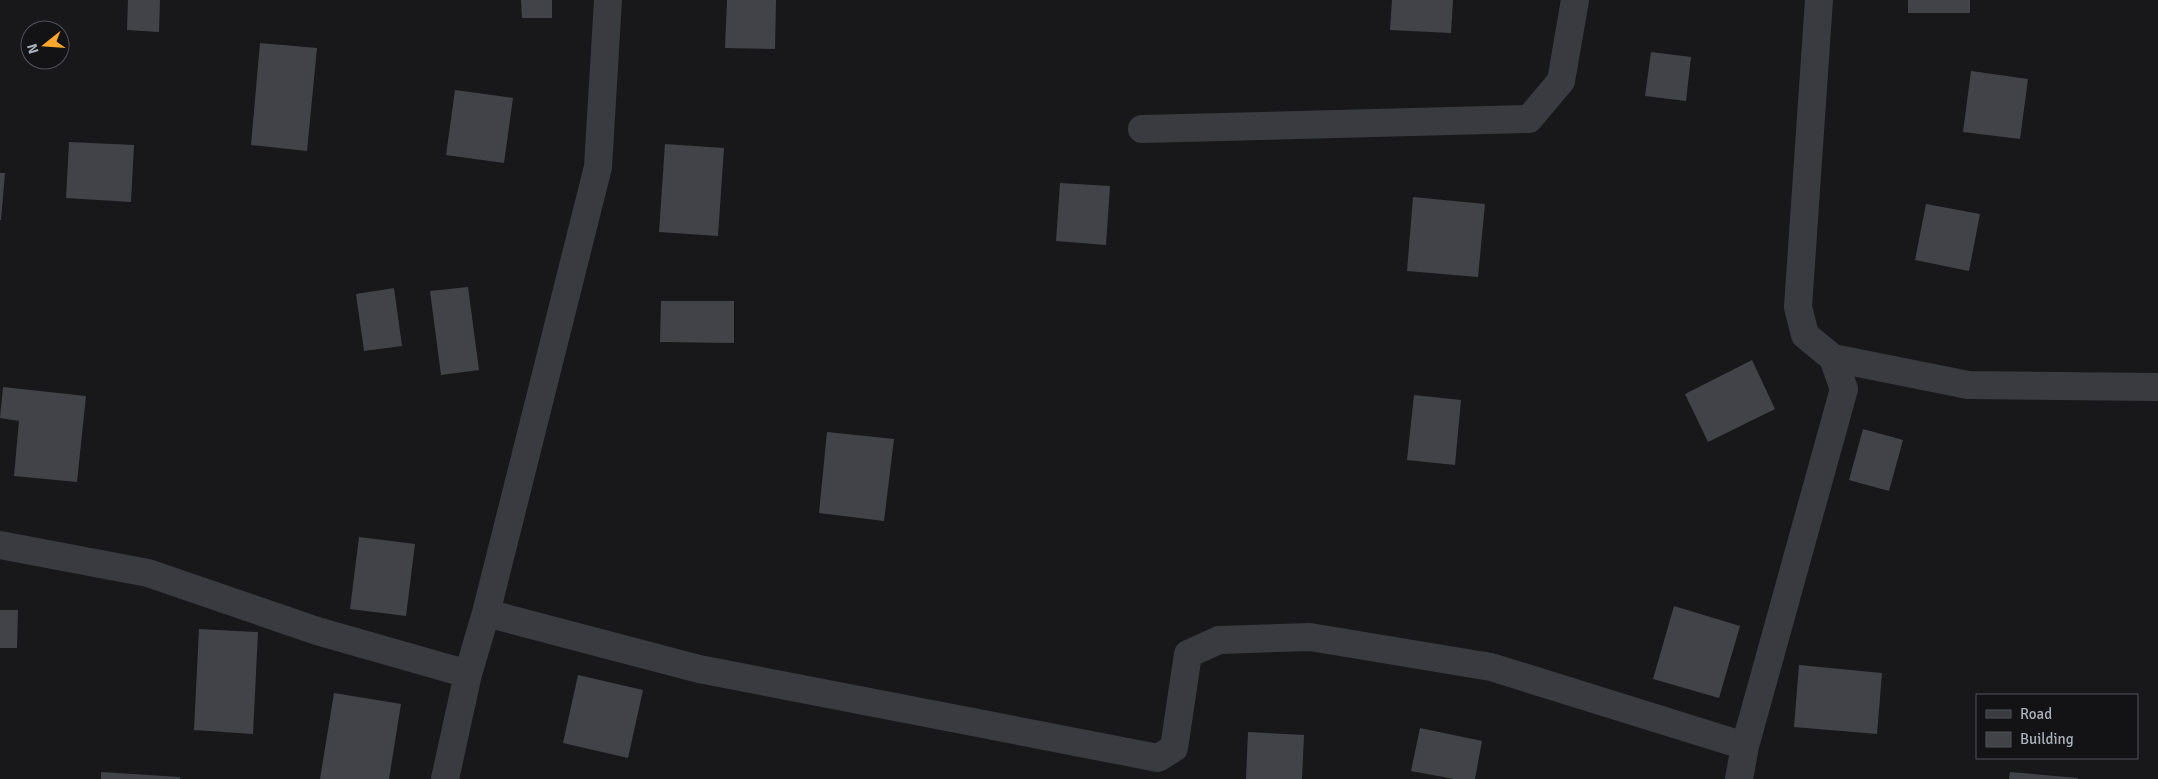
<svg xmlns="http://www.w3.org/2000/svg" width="2158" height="779" font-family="Signika,sans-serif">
	<rect width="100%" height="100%" fill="#18181b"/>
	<path fill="#424348" d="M128 0H160L159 32 127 30Z
		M521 0H552V18H522Z
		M727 0H776L775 49 725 48Z
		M1392 0H1453L1451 33 1390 30Z
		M1908 0H1970V13H1908Z
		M260 43 317 48 307 151 251 145Z
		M1651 52 1691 57 1686 101 1645 96Z
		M1971 71 2028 79 2020 139 1963 132Z
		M455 90 513 98 504 163 446 155Z
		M69 142 134 145 131 202 66 198Z
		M665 144 724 148 718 236 659 232Z
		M0 173H5L1 220H0Z
		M1060 183 1110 186 1106 245 1056 241Z
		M1413 197 1485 204 1478 277 1407 271Z
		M1926 204 1980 214 1969 271 1915 260Z
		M468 287 479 370 441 375 430 291Z
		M394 288 402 346 364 351 356 294Z
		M661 301H734V343L660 342Z
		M1752 360 1775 409 1708 442 1685 394Z
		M3 387 86 396 77 482 14 476 19 421 0 418Z
		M1414 395 1461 400 1455 465 1407 460Z
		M1863 429 1903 440 1889 491 1849 480Z
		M827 432 894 439 884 521 819 513Z
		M359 537 415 544 406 616 350 609Z
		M1674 606 1740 626 1719 698 1653 679Z
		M0 610H18L17 648H0Z
		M199 629 258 632 253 734 194 730Z
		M1799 665 1882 673 1877 734 1794 727Z
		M578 675 643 690 628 758 563 743Z
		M334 693 401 704 389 779H320Z
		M1420 728 1482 741 1475 779H1454L1411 771Z
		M1248 732 1304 735 1302 779H1246Z
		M101 772 180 777V779H101Z
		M2010 772 2078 778V779H2009Z"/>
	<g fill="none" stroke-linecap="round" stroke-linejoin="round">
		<path stroke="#393b40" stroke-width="28" d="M1142 129 1529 119 1561 81 1575 0
			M1833 358 1968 385 2158 387
			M0 545 148 573 317 631 468 674
			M486 613 699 669 1158 758 1174 748 1188 654 1219 640 1310 637 1491 667 1745 746
			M445 779 468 674 486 613 598 167 608 0
			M1739 779 1745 746 1844 389 1833 358 1805 335 1798 307 1819 0"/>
	</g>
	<rect x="1976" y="694" width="162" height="65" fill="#131316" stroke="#4f5258"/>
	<rect x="1986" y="710" width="25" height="8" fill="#393b40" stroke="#4f5258"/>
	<text x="2020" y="719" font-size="15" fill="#aab1bb">Road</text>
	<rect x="1986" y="732" width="25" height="15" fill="#424348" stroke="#4f5258"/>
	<text x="2020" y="744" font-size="15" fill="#aab1bb">Building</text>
	<g transform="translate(45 45) rotate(253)"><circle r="24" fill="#131316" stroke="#4f5258"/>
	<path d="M0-4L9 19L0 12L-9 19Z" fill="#ffa62c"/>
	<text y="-8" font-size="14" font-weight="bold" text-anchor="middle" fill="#aab1bb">N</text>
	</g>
</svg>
